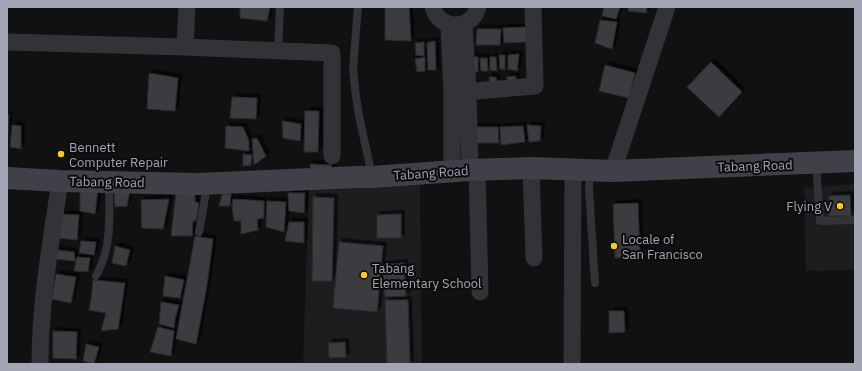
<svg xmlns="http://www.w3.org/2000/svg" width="862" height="371" font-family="'IBM Plex Sans',sans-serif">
	<defs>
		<filter id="shadow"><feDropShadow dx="3.5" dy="-3.5" stdDeviation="0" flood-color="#0009"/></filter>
	</defs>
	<rect width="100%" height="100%" fill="#111112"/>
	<path fill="#1d1d1f" d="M420 183 422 364H303L309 186Z
		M855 184V270L806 271 804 188Z"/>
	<path fill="#3a3b40" stroke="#2b2b2f" filter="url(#shadow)" d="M240 7H270L267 21 240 18Z
		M385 7H409L411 41 385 40Z
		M604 7H620L616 19 602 16Z
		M629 7H647L646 13 628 11Z
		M600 20 617 22 612 49 595 43Z
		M527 27 526 42 504 43 503 28Z
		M477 29H501L500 45H476Z
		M435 41 436 70H428L427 43Z
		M424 42V56L416 55 415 43Z
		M519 54 517 71 508 69V55Z
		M499 55H505V70L500 69Z
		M425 57V71L417 72 415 59Z
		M470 57H478V72H470Z
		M490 57H496L497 71 490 70Z
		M480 58H487L488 71H481Z
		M711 62 742 92 719 117 687 87Z
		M605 65 635 73 629 98 599 91Z
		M149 73 178 78 175 111 147 109Z
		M516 76V87H508L507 77Z
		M489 77H496L497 87H490Z
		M232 97 257 98 256 119 230 118Z
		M305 111H319L318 152H304Z
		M7 115H9L7 151Z
		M282 121 301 124 300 141 283 138Z
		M12 125 21 126V149L10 147Z
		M527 125 541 126 540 141 529 142Z
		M226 126 243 127 249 141V151L225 148Z
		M523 126 525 142 501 145 500 127Z
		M475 127H498L499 143H476Z
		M257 138 266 156 254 165 252 139Z
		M243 154 252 155 251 165 243 166Z
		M310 164 331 165 333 174H311Z
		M98 189 95 214 80 211V192Z
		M114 191H130L127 206 115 207Z
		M176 193 195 194V202L199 203 196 221H193L192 236H171Z
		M288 193H305L304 213 289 211Z
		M222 194H231L230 206H219Z
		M850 195 851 216H829V196Z
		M313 197 334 198 332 281H312Z
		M169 199 163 229 142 228 141 200Z
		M233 199 264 201V218L257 219 258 230 241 234V221H234L232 206Z
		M267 201 286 202 284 232 266 227Z
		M638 203 640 257 615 258 613 204Z
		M60 214 79 215 77 240 57 238Z
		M401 214V238H377V215Z
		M289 222H304V243L285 241Z
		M195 236 213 239 207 285 196 344 176 339Z
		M81 241 96 242 94 255 79 253Z
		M339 242 383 246 377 312 333 308Z
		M115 246 130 250 126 266 112 263Z
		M57 250 74 252 75 261 55 259Z
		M77 257 90 258 88 272 74 271Z
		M404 263 406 296 385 297 382 265Z
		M56 274 76 277 71 303 52 299Z
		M165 276 184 280 180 298 163 296Z
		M93 280 125 283 118 329 101 331 106 313 89 310 91 300Z
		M385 300H408L410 364H387Z
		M161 302 179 305 175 319 174 328 159 324Z
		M609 311H624L625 332 609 333Z
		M158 327 174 331 171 356 150 352Z
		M53 331 77 332 76 359 53 358Z
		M345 342 346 357 329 358 328 343Z
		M86 344 99 347 94 364 83 361Z"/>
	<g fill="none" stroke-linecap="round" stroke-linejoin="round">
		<path stroke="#323238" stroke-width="8" d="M358 7 353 68 356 97 359 116 372 176
			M278 51 280 7
			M816 164 820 221 855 220
			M590 170 589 189 595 283
			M199 232 207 186
			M96 276C100 268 104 259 106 250 111 229 109 205 109 183"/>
		<path stroke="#323238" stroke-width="17" d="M433 7C439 31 472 31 478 7
			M464 24 468 92 470 170
			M449 25 452 93V171
			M7 42 185 47 187 7
			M185 47 332 53V156
			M452 93 535 86 533 7
			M531 168 534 258
			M477 170 480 292
			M613 171 667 7
			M40 364C40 302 51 242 60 181
			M572 364 573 170"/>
		<path stroke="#404148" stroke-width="22" d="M7 178 60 181 198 184 358 177H372L470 170 531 168 613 171 855 161"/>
	</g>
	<g fill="#fbc720" stroke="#0c0c0d" stroke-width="1.5">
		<circle cx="61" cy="154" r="4"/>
		<circle cx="840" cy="206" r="4"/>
		<circle cx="614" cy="246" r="4"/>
		<circle cx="364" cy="275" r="4"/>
	</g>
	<g text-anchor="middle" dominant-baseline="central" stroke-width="4" stroke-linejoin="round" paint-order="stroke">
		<g font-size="13" fill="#a1a5b4" stroke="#0c0c0d" text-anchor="start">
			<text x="69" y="147">Bennett<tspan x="69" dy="15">Computer Repair</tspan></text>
			<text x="832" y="206" text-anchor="end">Flying V</text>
			<text x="622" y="239">Locale of<tspan x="622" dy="15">San Francisco</tspan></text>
			<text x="372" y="268">Tabang<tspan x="372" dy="15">Elementary School</tspan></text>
		</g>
		<g font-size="13" fill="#a1a5b4" stroke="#0c0c0d">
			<text transform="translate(755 166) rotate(-2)">Tabang Road</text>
			<text transform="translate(431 173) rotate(-4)">Tabang Road</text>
			<text transform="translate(107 182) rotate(1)">Tabang Road</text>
		</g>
	</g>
	<rect width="862" height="371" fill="none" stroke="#a1a5b4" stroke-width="16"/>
</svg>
